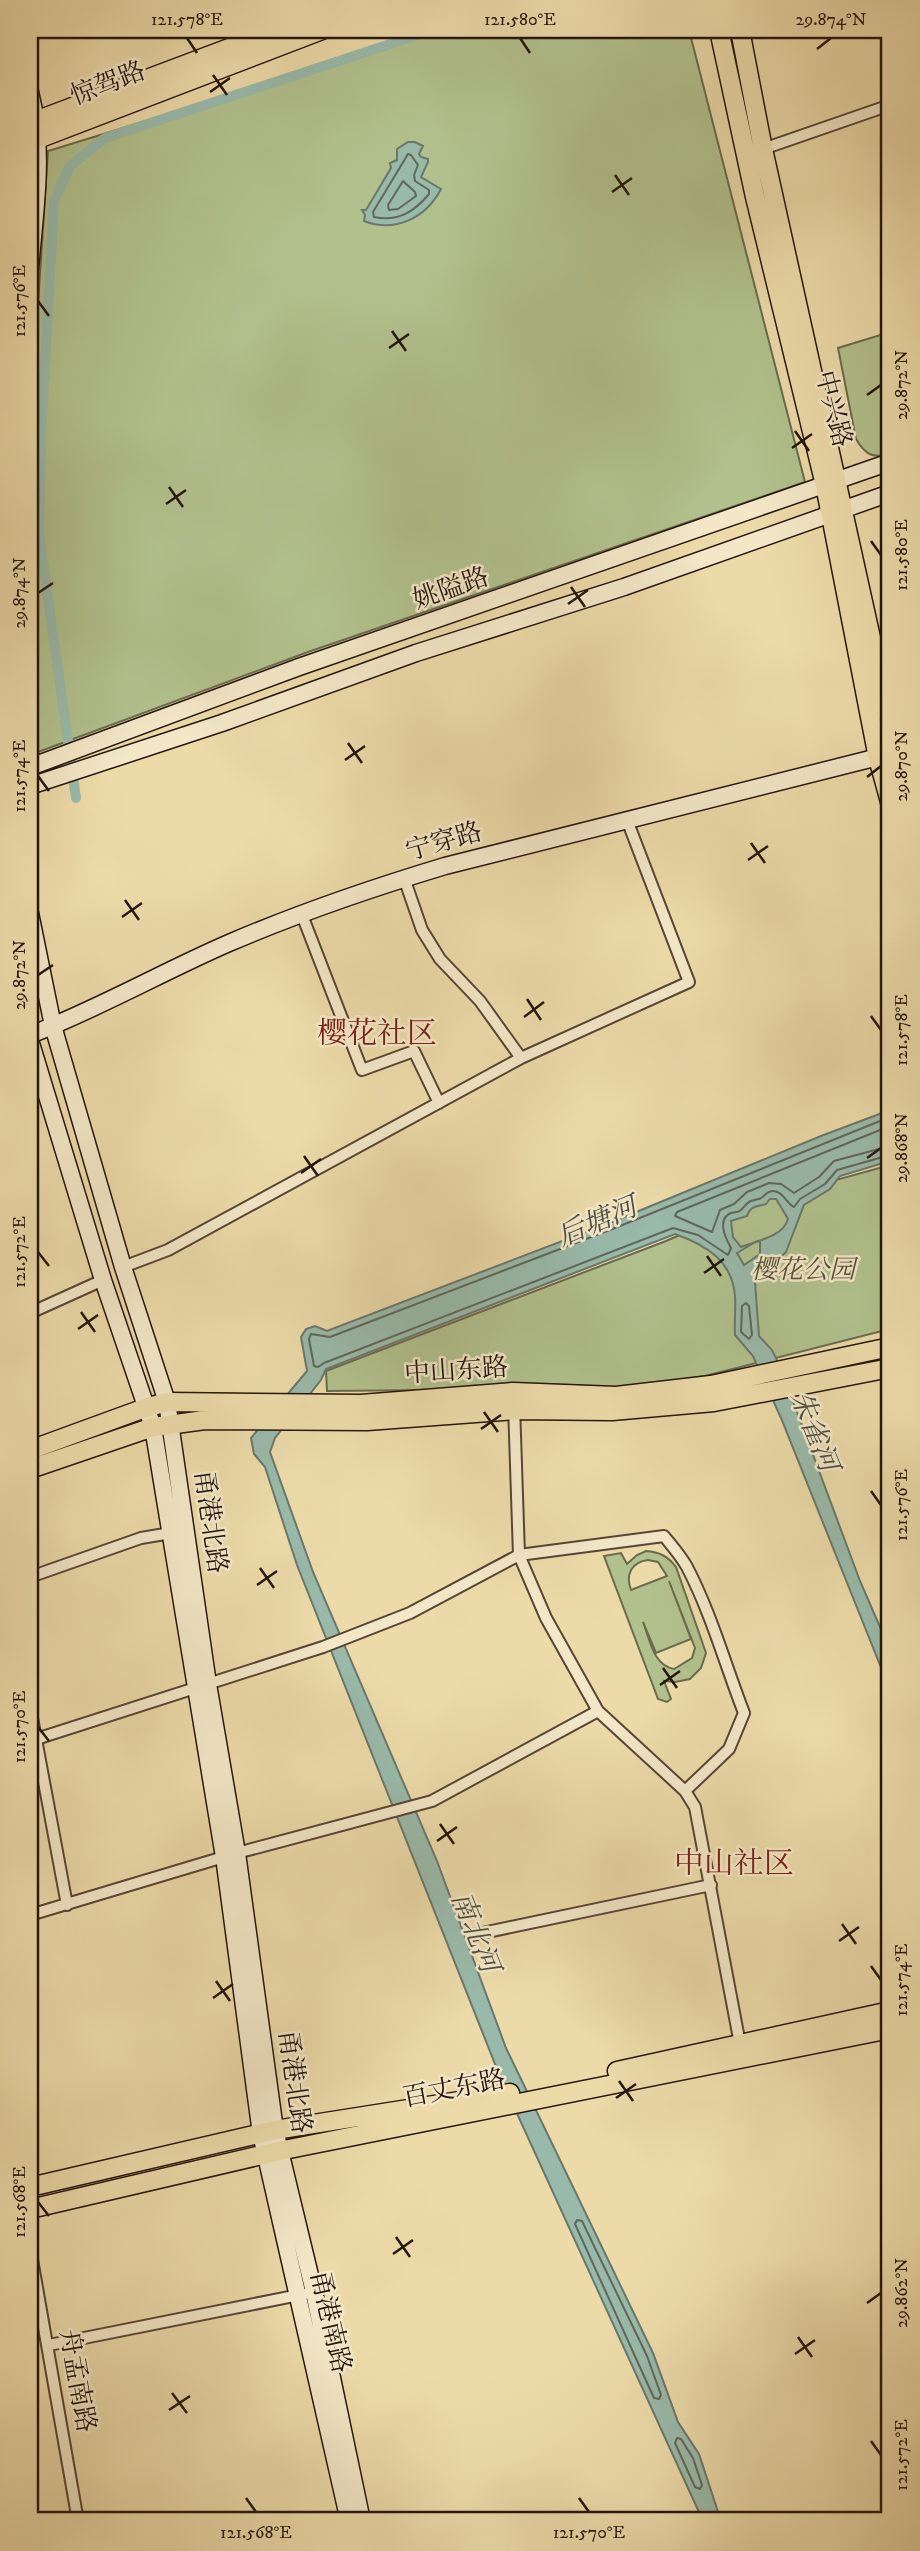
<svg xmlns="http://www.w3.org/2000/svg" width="920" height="2551" font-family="'IM FELL DW Pica','Noto Serif SC',serif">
	<rect width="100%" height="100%" fill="#ecdaa9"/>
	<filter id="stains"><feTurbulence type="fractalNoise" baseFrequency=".00286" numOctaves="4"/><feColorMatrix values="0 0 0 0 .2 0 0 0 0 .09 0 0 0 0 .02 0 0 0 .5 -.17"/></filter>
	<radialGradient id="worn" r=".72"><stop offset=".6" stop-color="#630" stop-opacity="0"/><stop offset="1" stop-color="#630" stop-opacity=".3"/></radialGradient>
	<path fill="#b1c18d" stroke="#6a6b4e" stroke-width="2" fill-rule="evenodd" d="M442 30H689L805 482 308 652 30 755V427L48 151Z
		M890 332V454C872 459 865 454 856 439L838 348Z
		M890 1165V1329L705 1376 626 1388 327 1391 326 1371 666 1241 753 1203Z
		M646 1551C659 1552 668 1556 676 1567L706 1653 701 1668 690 1679 675 1682 664 1681 671 1699 667 1702 658 1699 604 1556 621 1553 627 1564 637 1555ZM648 1560 658 1562 667 1576 631 1590C625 1574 632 1562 648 1560ZM669 1581 695 1648 692 1658 674 1669C653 1665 650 1640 643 1622L656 1653 691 1639Z"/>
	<path fill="#99baaa" stroke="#6a786c" stroke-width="2" fill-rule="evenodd" d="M408 142H415L423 146 419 154 421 157 428 159V162L421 177 441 189C426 218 395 233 364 221L365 215 362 210H366L391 168 390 163 397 160V149Z
		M890 1110V1161L840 1176 830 1189 804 1205 786 1252 755 1282 759 1336 772 1350 780 1366 860 1581 890 1650V1690L781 1418 753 1356 735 1335C734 1323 736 1310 735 1297 733 1261 706 1245 675 1234L326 1369 321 1380 275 1438 270 1452 313 1572 437 1861 506 2048 653 2353 678 2422 699 2454 721 2521H703L499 2074 297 1565 265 1467 254 1454 251 1438 307 1371 301 1337 306 1329 315 1326 327 1331 612 1222 821 1136ZM770 1199H776L788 1219C783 1237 756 1241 741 1247L733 1237 731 1221 747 1216C751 1205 756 1207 766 1204ZM757 1241H760V1254L744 1265 737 1253Z"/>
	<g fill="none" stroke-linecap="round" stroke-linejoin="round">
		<path stroke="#5e685c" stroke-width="2" d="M408 154 411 155 418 165 414 175 415 181 429 190V194C414 212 398 222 374 217L373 212Z
			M403 181 415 192 416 196 398 209 389 210 388 205Z
			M890 1117 615 1228 330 1337 311 1334 309 1339 314 1366 318 1367 324 1363 673 1228 698 1235 728 1255 731 1248C726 1239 716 1219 731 1213 734 1212 738 1213 741 1210 750 1201 746 1202 759 1199 765 1197 766 1191 773 1191 783 1191 787 1204 794 1207L800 1199 825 1184 837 1170 890 1155
			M890 1126 677 1212 675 1216 712 1232 720 1210 734 1204 747 1192 769 1183 781 1184 794 1193 819 1177 834 1161 890 1146
			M746 1303 749 1306 752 1335 749 1339 741 1332 742 1306Z
			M577 2220 582 2221 647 2356 661 2395 659 2399 654 2398 575 2224Z
			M677 2438 681 2439 693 2458 702 2485 700 2489 695 2487 675 2443Z"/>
		<path stroke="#99baaa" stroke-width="10" d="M30 376 45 377
			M76 798 39 534 41 436 54 202 70 166 105 138 433 30"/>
		<g stroke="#564635" stroke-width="14">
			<path id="street" d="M763 149 890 105
				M302 915 362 1070 414 1051 439 1103
				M521 1058 689 982 627 820
				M123 1267 168 1250 521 1058 480 1001 440 959 422 930 404 878
				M30 1313 103 1280
				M514 1405 519 1555 546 1618 598 1711 685 1791 695 1807 740 2044
				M30 1577 141 1538 171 1533
				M30 1707 67 1905
				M30 1741 323 1647 410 1613 519 1555 664 1536C672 1546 681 1556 687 1567 711 1613 725 1664 744 1713L729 1749 685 1791
				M30 1915 237 1853 432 1801 598 1711
				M473 1935 711 1885
				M30 2248 78 2521
				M49 2345 304 2294"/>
		</g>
		<g stroke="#24150e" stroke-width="19">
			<path id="secondary" d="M30 92C45 150 35 210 30 269
				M30 767 299 667 890 462
				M30 786 222 723 416 653 624 587 890 493
				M30 913 53 1026 123 1267 167 1402 208 1684 237 1853 275 2130 314 2292 362 2521
				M30 1035C98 1009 162 972 229 943 299 913 372 888 445 866L890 754
				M30 1040 103 1280 153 1427 224 1857 261 2134 349 2521"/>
		</g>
		<g stroke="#24150e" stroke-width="21">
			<path id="primary" d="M719 30 755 197 825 485 878 758 890 802
				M740 30 763 149 890 724
				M30 123 277 30
				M30 142 322 30
				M30 1450 145 1408 167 1402 361 1404 513 1392 616 1396 711 1385 890 1347
				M30 1469 153 1427 205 1420 367 1421 515 1410 612 1411 714 1402 890 1368
				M617 2071 890 2011
				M30 2187 275 2130 510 2093
				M30 2209 279 2151 890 2029"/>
		</g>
		<use href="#street" stroke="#f3e7c7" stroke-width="10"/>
		<use href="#secondary" stroke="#f3e7c7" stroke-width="16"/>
		<use href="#primary" stroke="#ecdaa9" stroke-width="18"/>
	</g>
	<path fill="none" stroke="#24150e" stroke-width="2.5" d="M187 38 197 53M520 38 530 53M817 49 831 38M213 75 227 95M210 92 230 78M615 175 629 195M612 192 632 178M38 301 49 316M392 331 406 351M389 348 409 334M867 395 881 385M795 431 809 451M792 448 812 434M169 487 183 507M166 504 186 490M871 541 881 555M571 587 585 607M38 593 53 583M568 604 588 590M348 743 362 763M345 760 365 746M38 776 49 791M867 777 881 766M751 843 765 863M748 860 768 846M125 900 139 920M122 917 142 903M38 975 53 965M527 999 541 1020M871 1016 881 1030M524 1017 544 1002M304 1156 318 1176M867 1158 881 1148M301 1173 321 1159M38 1252 49 1266M707 1256 721 1276M704 1273 724 1259M81 1312 95 1332M78 1329 98 1315M484 1412 498 1432M481 1429 501 1415M871 1491 881 1505M260 1568 274 1588M257 1585 277 1571M663 1668 677 1688M660 1685 680 1671M38 1727 49 1741M440 1824 454 1844M437 1841 457 1827M842 1924 856 1944M839 1941 859 1927M871 1966 881 1980M216 1981 230 2001M213 1998 233 1984M619 2081 633 2101M616 2098 636 2084M38 2202 49 2216M396 2237 410 2257M393 2254 413 2240M867 2303 881 2293M798 2337 812 2357M795 2354 815 2340M172 2393 187 2413M169 2410 190 2396M871 2441 881 2455M246 2498 256 2512M579 2498 589 2512"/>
	<g text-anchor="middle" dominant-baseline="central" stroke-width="5" stroke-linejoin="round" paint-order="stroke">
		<g font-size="26" fill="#24150e" stroke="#f3e7c7">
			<text transform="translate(108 84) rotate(-21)">惊驾路</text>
			<text transform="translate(833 409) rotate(76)">中兴路</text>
			<text transform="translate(451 589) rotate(-19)">姚隘路</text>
			<text transform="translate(444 842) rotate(-16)">宁穿路</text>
			<text transform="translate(456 1371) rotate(-4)">中山东路</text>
			<text transform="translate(210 1522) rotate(82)">甬港北路</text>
			<text transform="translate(294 2082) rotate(82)">甬港北路</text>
			<text transform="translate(454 2089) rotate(-11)">百丈东路</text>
			<text transform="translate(330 2322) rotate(77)">甬港南路</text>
			<text transform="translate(77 2381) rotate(80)">舟孟南路</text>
		</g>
		<g font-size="26" font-style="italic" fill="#55513a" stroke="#f3e7c7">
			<text x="803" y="1270">樱花公园</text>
		</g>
		<g font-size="28" font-style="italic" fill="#4d4f45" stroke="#f3e7c7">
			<text transform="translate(597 1222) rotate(-23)">后塘河</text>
			<text transform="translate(814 1431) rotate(68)">朱雀河</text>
			<text transform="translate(475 1932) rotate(68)">南北河</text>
		</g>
		<g font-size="30" fill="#7a1f14" stroke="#f3e7c7">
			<text x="377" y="1034">樱花社区</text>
			<text x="734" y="1864">中山社区</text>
		</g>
	</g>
	<rect width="920" height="2551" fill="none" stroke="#ecdaa9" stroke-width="77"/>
	<rect x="38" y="38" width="843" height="2474" fill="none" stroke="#24150e" stroke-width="2.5"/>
	<g font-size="18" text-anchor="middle" fill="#24150e">
		<text x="187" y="25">121.578°E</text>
		<text x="520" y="25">121.580°E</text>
		<text x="831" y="25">29.874°N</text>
		<text transform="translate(19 301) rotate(-90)" y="6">121.576°E</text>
		<text transform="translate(901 385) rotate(-90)" y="6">29.872°N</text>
		<text transform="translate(901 555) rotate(-90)" y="6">121.580°E</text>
		<text transform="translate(19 593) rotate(-90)" y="6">29.874°N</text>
		<text transform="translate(901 766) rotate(-90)" y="6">29.870°N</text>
		<text transform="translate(19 776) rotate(-90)" y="6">121.574°E</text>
		<text transform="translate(19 975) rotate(-90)" y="6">29.872°N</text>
		<text transform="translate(901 1030) rotate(-90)" y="6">121.578°E</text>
		<text transform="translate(901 1148) rotate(-90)" y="6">29.868°N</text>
		<text transform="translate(19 1252) rotate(-90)" y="6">121.572°E</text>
		<text transform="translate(901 1505) rotate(-90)" y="6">121.576°E</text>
		<text transform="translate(19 1727) rotate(-90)" y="6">121.570°E</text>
		<text transform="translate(901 1980) rotate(-90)" y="6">121.574°E</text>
		<text transform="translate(19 2202) rotate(-90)" y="6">121.568°E</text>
		<text transform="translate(901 2293) rotate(-90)" y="6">29.862°N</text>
		<text transform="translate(901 2455) rotate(-90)" y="6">121.572°E</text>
		<text x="256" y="2538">121.568°E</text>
		<text x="589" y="2538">121.570°E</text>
	</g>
	<rect width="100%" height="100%" filter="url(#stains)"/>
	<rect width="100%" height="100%" fill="url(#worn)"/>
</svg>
